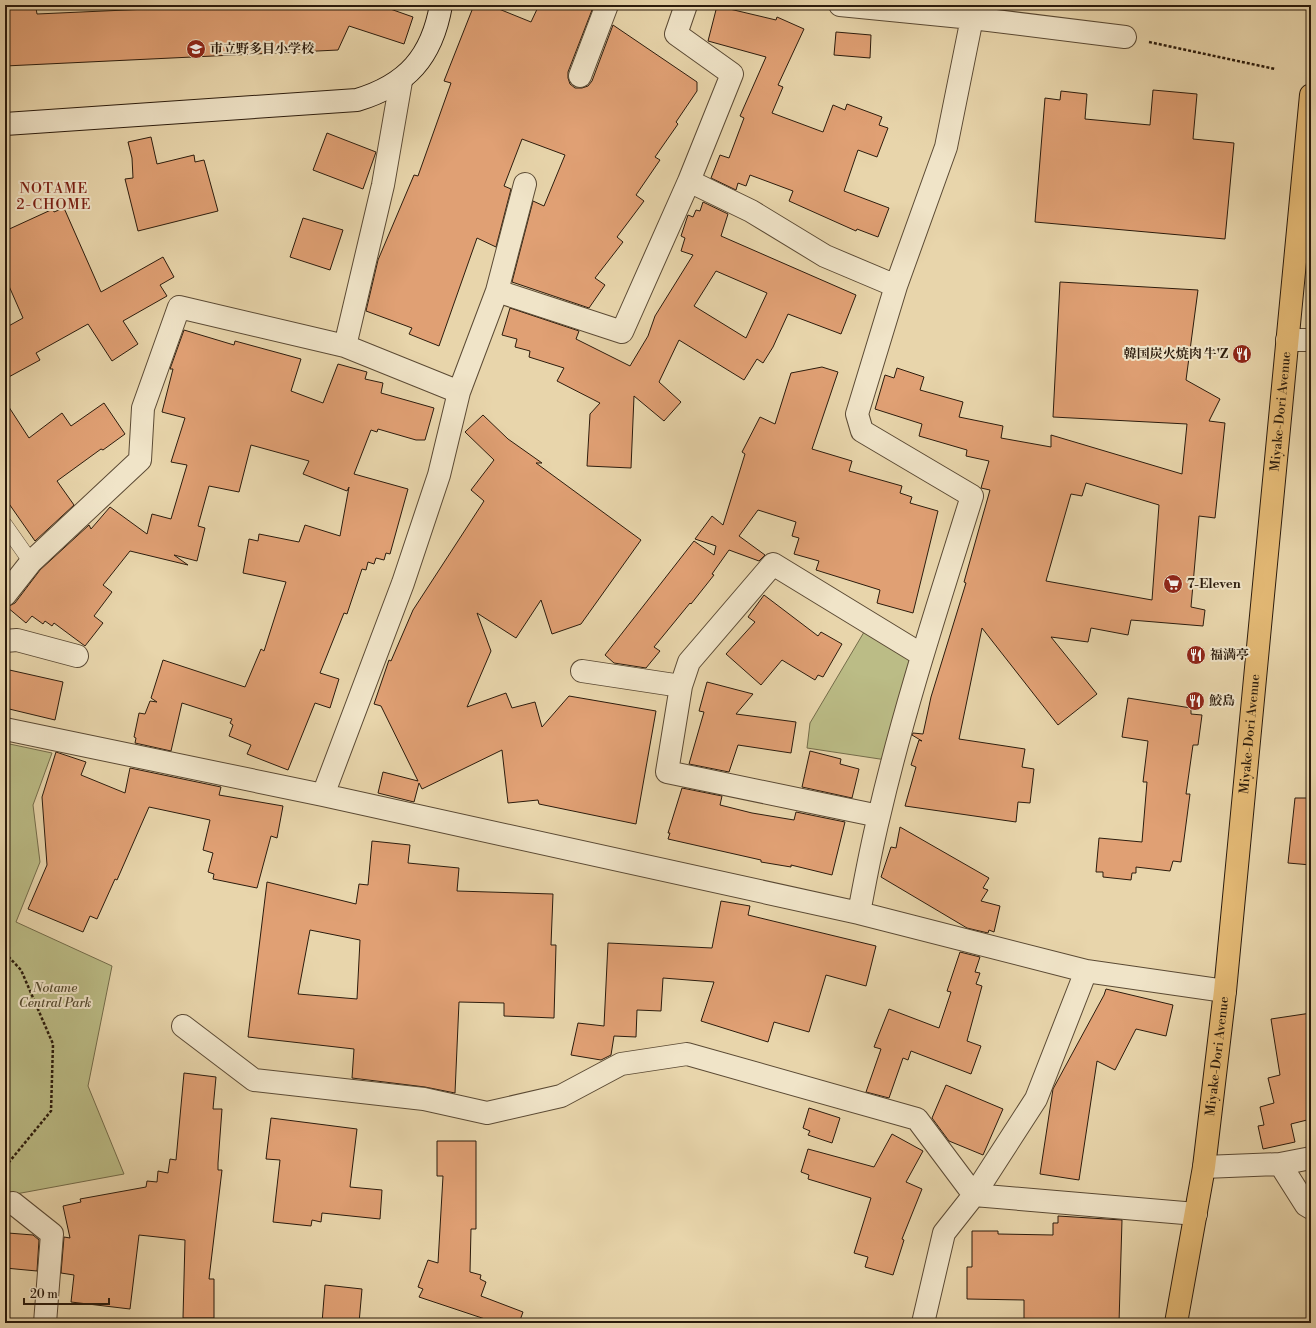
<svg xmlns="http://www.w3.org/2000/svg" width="1316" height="1328" font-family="'Libre Bodoni','Noto Serif JP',serif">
	<rect width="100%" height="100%" fill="#e8d5ab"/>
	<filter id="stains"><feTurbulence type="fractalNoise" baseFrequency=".005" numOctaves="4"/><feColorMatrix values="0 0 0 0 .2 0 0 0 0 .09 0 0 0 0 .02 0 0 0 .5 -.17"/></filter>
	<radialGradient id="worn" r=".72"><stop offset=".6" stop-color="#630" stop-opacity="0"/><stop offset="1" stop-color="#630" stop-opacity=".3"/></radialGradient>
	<path fill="#bbbc86" stroke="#746c4a" d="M870 622 922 655 893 761 807 748 810 723Z
		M5 743 52 753 33 805 40 862 16 922 112 966 88 1086 124 1174 5 1196Z"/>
	<path fill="#e0a074" stroke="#2c1c0d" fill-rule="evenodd" d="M237 5H379L413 17 404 44 349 26 338 50 5 66V9L36 8 37 14Z
		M474 5H489L531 22 539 5H584L592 10 568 72V78L570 84 575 88H582L588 86 592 81 613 25 697 82V91L676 122 678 124 655 157 660 160 636 195 644 201 617 237 623 242 595 278 605 285 589 308 512 282 533 201 544 206 565 155 522 139 504 186 511 189 496 247 477 238 439 346 409 334 412 328 366 311 378 260 414 175 418 176 451 83 444 81Z
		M717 6 776 20 777 17 804 29 778 85 783 87 772 113 823 132 833 105 845 110 847 104 882 117 879 125 888 128 877 157 858 150 844 191 889 208 878 237 857 229 856 231 789 201 793 191 750 175 746 186 738 183 736 190 711 178 720 155 729 158 744 118 740 116 766 57 708 41Z
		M836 32 871 35 870 58 834 55Z
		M1153 90 1197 94 1193 139 1234 143 1225 239 1035 222 1045 98 1060 100 1061 91 1087 94 1085 119 1150 125Z
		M327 133 376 152 363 189 313 170Z
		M151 137 157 164 194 155 195 162 204 160 218 211 138 231 125 179 133 178 132 158 128 142Z
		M703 202 728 214 721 236 856 295 841 334 788 314 773 347 763 363 757 359 744 380 679 340 659 382 681 402 664 421 634 396 631 468 587 466 590 414 600 403 557 381 564 368 529 357 530 351 515 347 517 339 502 335 510 308 579 331 576 339 630 366 648 336 655 316 693 255 681 251 685 238 681 236 688 215 693 217 696 210 700 211ZM716 271 767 293 746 338 694 306Z
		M64 208 101 292 163 257 174 277 160 285 167 296 123 321 138 344 112 361 88 324 36 353 40 360 5 379V328L23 318 5 277V231L53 209 54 212Z
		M303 218 343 230 330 270 290 257Z
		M1060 282 1198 290 1186 380 1220 399 1209 421 1225 423 1215 518 1199 516 1191 607 1205 610 1203 626 1131 620 1128 635 1091 628 1088 642 1051 637 1097 694 1058 725 982 628 959 739 1025 749 1022 767 1034 769 1030 803 1018 802 1016 822 905 806 916 767 911 765 919 740 922 741 912 735 913 733 923 734 931 697 966 583 964 582 990 490 981 488 989 461 966 456 967 450 919 436 922 424 875 409 885 375 894 378 897 368 924 377 920 390 963 402 959 417 1003 426 1001 438 1051 447V435L1182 474 1187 424 1053 417ZM1086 483 1159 505 1152 600 1046 581 1071 494 1082 496Z
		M184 330 234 345 235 341 301 359 291 391 323 403 338 364 367 372 365 379 383 383 381 393 434 408 425 440H416L378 429 377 432 371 430 354 474 408 489 390 554 386 553 384 560 376 558 374 564 368 562 366 570 362 569 347 614 344 613 320 673 339 679 330 708 315 703 288 770 247 754 251 745 229 736 233 725 230 723 232 719 182 703 171 751 135 743 136 738 134 737 139 713 145 714 150 701 157 702 151 698 163 660 245 687 261 649 264 651 286 582 243 573 249 539 258 541 259 534 299 542 305 525 340 536 349 487 347 491 303 474 309 461 251 445 239 492 209 486 198 526 205 528 197 561 174 555 188 565 130 551 103 585 112 592 94 616 103 623 85 646 54 623 52 626 45 621 43 624 32 616 26 623 7 607 15 603 40 570 89 525 91 529 110 507 147 534 152 514 171 519 187 465 171 462 185 418 162 412 173 369H170Z
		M822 367 838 372 812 449 852 461 849 471 902 486 900 493 912 497 910 503 938 511 913 613 877 603 880 590 816 570 819 561 794 554 799 538 792 536 796 522 758 510 739 536 765 555 759 561 729 550 712 574 714 575 691 604 690 603 654 647 660 651 646 668 614 663 605 655 694 541 714 555 716 546 695 539 712 516 723 525 745 454 742 452 760 417 775 424 791 373Z
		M5 401 29 438 62 413 71 426 104 403 125 434 103 450 101 449 57 481 74 505 35 541 5 498Z
		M483 415 508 439 542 463H536L641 540 581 624 552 634 541 600 516 638 477 613 491 651 467 707 506 693 512 708 535 702 542 727 569 696 656 711 636 824 539 804 538 800 508 803 502 750 422 789 419 783 414 802 378 793 383 772 418 781 381 706 374 704 389 660 391 661 413 610 484 501 471 490 494 460 465 432Z
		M764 595 818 636 821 632 842 644 823 677 818 675 815 680 782 660 761 685 726 654 755 622 748 617Z
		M5 669 63 682 55 720 5 708Z
		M707 682 753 694 736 714 796 722 791 753 738 745 729 772 689 764 704 712 699 711Z
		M1128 698 1191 708V714L1202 715 1198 745H1193L1186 794H1190L1181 862 1173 861 1170 871 1136 867V873H1132L1131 880 1103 877V872H1096L1099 838 1142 842 1147 782H1143L1148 741 1122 737Z
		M810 751 841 759 840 764 859 769 852 798 802 787Z
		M56 752 86 762 81 775 125 793 130 768 221 787 219 795 283 806 277 838 271 836 257 888 213 879 214 874 208 872 213 853 203 850 210 820 149 807 117 880 115 879 97 919 90 916 83 932 28 909 47 865 42 797Z
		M682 788 722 796 720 805 752 813 794 820 796 812 845 822 832 875 791 865V867L761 862V860L668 839 670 833H668Z
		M1295 798H1311V865L1288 863Z
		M900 827 989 878 983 888 988 890 981 901 1000 906 994 932 989 930 988 933 967 928 881 877 891 847 896 848Z
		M372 841 410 845 408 863 459 868 457 891 553 894 551 945H556L554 1018 504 1016V1003L459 1002 455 1093 425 1087 352 1078 354 1049 248 1037 267 882 356 904 359 884 368 885ZM310 930 360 940 357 999 298 994Z
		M721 901 750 906 748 915 876 946 866 986 826 975 809 1032 774 1022 768 1042 701 1021 714 982 663 978 661 1011 637 1010 636 1037 614 1036 611 1055 601 1060 571 1055 578 1023 604 1026 608 943 712 948Z
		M960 952 980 957 975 972 980 973 976 984 982 986 967 1041 981 1046 971 1074 911 1051 908 1060 903 1058 889 1098 866 1092 881 1049 874 1047 889 1009 939 1028 951 992 947 991Z
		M1106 989 1173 1005 1166 1036 1136 1029 1115 1070 1097 1061 1079 1180 1040 1174 1053 1089 1104 995Z
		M1311 1013V1119L1291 1124 1295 1142 1263 1149 1258 1126 1264 1125 1260 1107 1274 1103 1268 1078 1280 1075 1271 1019Z
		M184 1073 216 1077 213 1109H222L218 1163V1170H222L209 1279H214V1318H183L185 1240 139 1235 130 1309 71 1302 74 1275 61 1273 64 1237 70 1238 63 1206 81 1202 80 1199 146 1187 147 1181 157 1182 158 1171 168 1173 170 1159 176 1160Z
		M946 1085 1003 1109 983 1155 949 1141 932 1118Z
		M809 1108 840 1118 832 1143 808 1135 810 1131 803 1128Z
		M271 1118 357 1129 350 1187 382 1190 380 1219 322 1213 321 1222 312 1220 311 1226 273 1222 280 1160 266 1159Z
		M892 1134 923 1151 906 1182 922 1189 902 1239 904 1240 893 1275 865 1267 868 1257 854 1253 871 1198 808 1179 809 1175 801 1172 808 1149 874 1167Z
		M437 1141H476V1229H471L470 1272 481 1275 480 1279 486 1282 481 1296 523 1312 519 1323H497L419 1297 423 1289 418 1287 428 1260 438 1263 443 1176H437Z
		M1058 1216 1122 1220 1119 1323H1024V1300L967 1299V1267H972V1231H998V1234L1053 1235V1223H1058Z
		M8 1233 33 1235 39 1240 37 1271 5 1268Z
		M325 1285 362 1289 359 1323H322Z"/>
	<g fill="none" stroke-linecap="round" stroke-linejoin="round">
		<g stroke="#5b4a34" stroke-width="16">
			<path id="lane" d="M5 525 31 562"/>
		</g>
		<g stroke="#5b4a34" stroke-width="24">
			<path id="street" d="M686 5 676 34 732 74 689 181
				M840 5 972 18 1125 37
				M978 5 972 18 946 147 896 286 857 414 862 431 972 496C939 602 904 708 879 816 871 848 865 881 859 913L1086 971 1225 991
				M580 76 607 5
				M497 291 622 332 689 181 751 211 825 256 896 286
				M1287 340H1311
				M459 392 497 291 525 184
				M5 595 31 562 140 460 143 408 179 307 345 346
				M5 641 17 640 77 656
				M582 671 681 686
				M5 729 323 795 859 913
				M323 795 403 583 439 475 459 392 345 346 383 185 401 81
				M879 816 667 772 681 686 689 662 773 564 922 655
				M183 1026 254 1080 424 1099 487 1113 561 1096 621 1064 687 1054 917 1119 974 1195 1196 1214
				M1280 1164 1306 1205 1311 1208
				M1204 1167 1280 1164 1311 1158
				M5 1205 13 1203 52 1234 45 1323
				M923 1323 944 1233 974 1195 1036 1099 1086 971"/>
		</g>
		<g stroke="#2c1c0d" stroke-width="24">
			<path id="secondary" d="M5 124 357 100C407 85 432 57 441 5"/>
		</g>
		<g stroke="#2c1c0d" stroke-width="24">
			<g id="highway">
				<path id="s1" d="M1176 1323 1204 1167 1225 991 1311 95"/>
			</g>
		</g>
		<path stroke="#2c1c0d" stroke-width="2.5" stroke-dasharray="3 2" stroke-linecap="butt" d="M1149 42 1275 69
			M5 953 21 970 53 1044 51 1111 5 1167"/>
		<use href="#lane" stroke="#f0e4c8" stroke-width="15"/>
		<use href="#street" stroke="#f0e4c8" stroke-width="22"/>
		<use href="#secondary" stroke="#f0e4c8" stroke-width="22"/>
		<use href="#highway" stroke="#e4ba76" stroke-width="22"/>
	</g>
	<defs>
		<g id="school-disc" transform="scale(1)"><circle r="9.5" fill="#8f2418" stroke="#f0e4c8"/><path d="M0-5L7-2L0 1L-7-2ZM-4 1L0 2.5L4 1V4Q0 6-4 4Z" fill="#fff"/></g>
		<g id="restaurant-disc" transform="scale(1)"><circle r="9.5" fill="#8f2418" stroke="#f0e4c8"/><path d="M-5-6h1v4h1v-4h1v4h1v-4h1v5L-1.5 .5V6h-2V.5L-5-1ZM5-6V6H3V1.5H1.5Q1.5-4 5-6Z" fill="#fff"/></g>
		<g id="supermarket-disc" transform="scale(1)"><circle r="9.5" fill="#8f2418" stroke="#f0e4c8"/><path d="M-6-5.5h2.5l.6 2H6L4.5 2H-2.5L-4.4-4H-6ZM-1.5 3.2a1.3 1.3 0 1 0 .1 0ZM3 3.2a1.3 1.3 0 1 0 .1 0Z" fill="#fff"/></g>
	</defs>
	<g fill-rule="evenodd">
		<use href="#school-disc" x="196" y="49"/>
		<use href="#restaurant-disc" x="1242" y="354"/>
		<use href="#supermarket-disc" x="1173" y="584"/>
		<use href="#restaurant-disc" x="1196" y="655"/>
		<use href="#restaurant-disc" x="1195" y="701"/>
	</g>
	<g text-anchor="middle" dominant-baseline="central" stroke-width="4" stroke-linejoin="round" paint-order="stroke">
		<g font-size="13" font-weight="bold" fill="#2c1c0d" stroke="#f0e4c8" text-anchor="start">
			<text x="210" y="49">市立野多目小学校</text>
			<text x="1228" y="354" text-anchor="end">韓国炭火焼肉 牛'Z</text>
			<text x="1187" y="584">7-Eleven</text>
			<text x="1210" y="655">福満亭</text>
			<text x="1209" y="701">鮫島</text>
		</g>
		<g font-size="13" fill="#2c1c0d" stroke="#f0e4c8">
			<text stroke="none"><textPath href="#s1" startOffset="918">Miyake-Dori Avenue</textPath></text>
			<text stroke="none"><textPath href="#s1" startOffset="594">Miyake-Dori Avenue</textPath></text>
			<text stroke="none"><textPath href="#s1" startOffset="270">Miyake-Dori Avenue</textPath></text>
		</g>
		<g font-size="13" font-style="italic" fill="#574c31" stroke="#f0e4c8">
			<text x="55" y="988">Notame<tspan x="55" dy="15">Central Park</tspan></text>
		</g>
		<g font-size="14" letter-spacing="1" fill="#7a1f14" stroke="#f0e4c8">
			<text x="54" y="189">NOTAME<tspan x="54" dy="16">2-CHOME</tspan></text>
		</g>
	</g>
	<rect width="1316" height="1328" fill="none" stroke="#e8d5ab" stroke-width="20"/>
	<rect x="6" y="6" width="1304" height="1316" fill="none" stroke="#2c1c0d" stroke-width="2"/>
	<rect x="10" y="10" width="1296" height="1308" fill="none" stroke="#2c1c0d"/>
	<path d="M24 1298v6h85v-6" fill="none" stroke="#2c1c0d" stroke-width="2"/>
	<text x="30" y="1298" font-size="12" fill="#2c1c0d" stroke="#f0e4c8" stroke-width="3" paint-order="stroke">20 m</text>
	<rect width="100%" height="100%" filter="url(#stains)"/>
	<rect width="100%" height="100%" fill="url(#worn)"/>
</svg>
